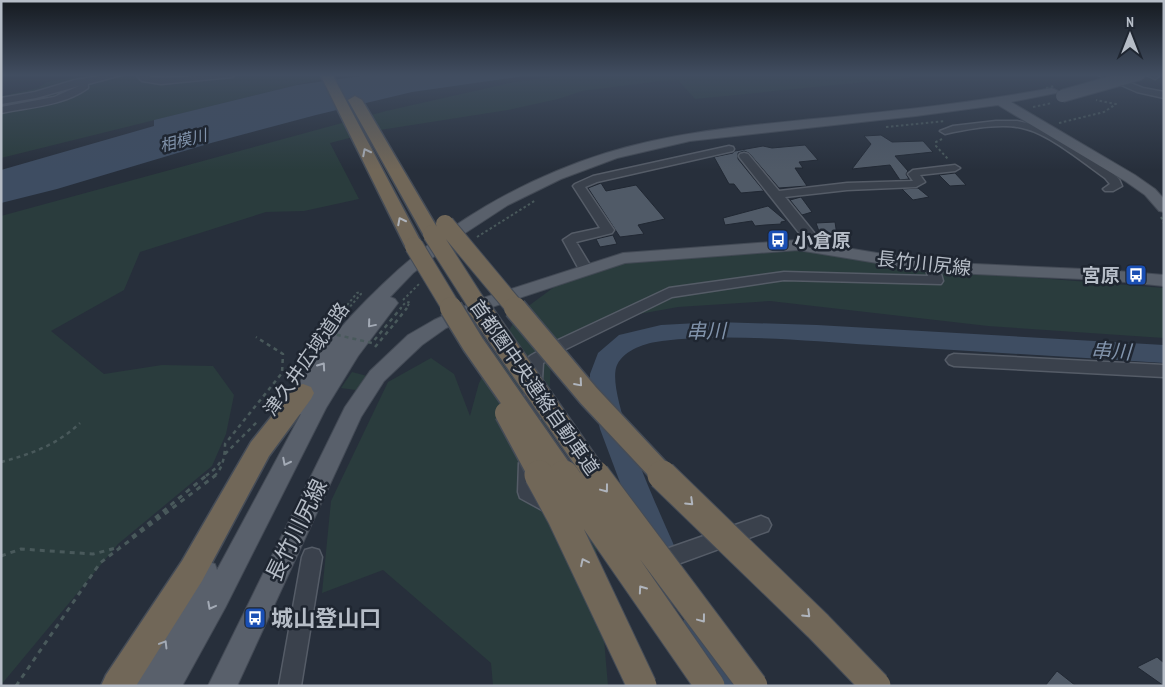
<svg xmlns="http://www.w3.org/2000/svg" width="1165" height="687" font-family="'PT Sans Narrow','Noto Sans JP',sans-serif">
	<rect width="100%" height="100%" fill="#272f3b"/>
	<path fill="#2a3c3d" d="M94 74H341L1 158V96L38 88 47 82Z
		M575 74H946L695 99 677 79 582 91 558 99 508 110 380 130 330 143 359 199 304 211 266 212 140 252 124 290 51 331 104 374 162 365 213 366 234 395 226 434 212 466 118 544 1 685V216L386 111 515 82Z
		M814 249 911 268 1164 288V338L988 326 770 301 678 307 639 314 582 333 551 359 546 467 596 546 608 686H493L491 663 383 570 322 593 331 501 388 382 431 358 454 374 470 416 479 383 519 313 569 276 643 259Z
		M352 372 367 376 356 390 341 388Z"/>
	<path fill="#3e4d62" d="M375 74H538L412 92 316 115 211 143 57 189 1 203V170L154 126V120L297 85Z"/>
	<g fill="none" stroke-linecap="round" stroke-linejoin="round">
		<path fill="#3e4d62" fill-rule="evenodd" d="M716 322 817 325 1164 345V363C1067 357 970 351 873 345 806 341 729 333 662 341 646 343 625 349 617 365 604 394 662 517 676 550L671 560 660 565 649 560 600 429 590 388V374L598 353 619 335 661 325Z
			M699 607 711 612 724 641 739 686H703L691 644 682 624 687 612Z"/>
	</g>
	<path fill="#505a67" stroke="#212833" d="M881 135 892 142 923 141 933 152 895 156 908 171 906 174 909 179 900 180 890 165 852 169 871 144 864 136Z
		M805 145 818 160 799 162 803 168H795L807 186 779 188 749 153 744 151 738 153V159L764 191 741 193 734 184H729L714 157 733 153 735 151 763 146 772 148Z
		M955 173 966 185 950 186 939 175Z
		M601 183 606 191 636 185 665 219 638 225 644 234 620 237 588 188Z
		M918 188 929 197 913 200 902 189Z
		M801 197 812 212 802 215 790 200Z
		M768 206 786 221 781 222V224L765 225 755 226 752 221 725 225 723 218Z
		M835 222 837 235 820 234 816 223Z
		M613 235 617 244 600 247 596 239Z
		M1157 657 1164 663V686L1137 667Z
		M1057 671 1076 686H1045Z"/>
	<g fill="none" stroke-linecap="round" stroke-linejoin="round">
		<g stroke="#555c67" stroke-width="3">
			<path id="minor" d="M112 74H125L88 84V88C63 106 30 107 1 113V107L54 97 79 86 36 98 1 104V98L35 92 75 80Z
				M135 74H144C157 84 216 71 236 74L232 77 161 84 142 81Z
				M1096 74H1107L1143 88 1164 92V98L1137 92Z
				M1144 74H1156L1159 76 1155 79Z
				M996 121H1017L1036 125 1074 147 1112 173 1119 179 1122 186 1113 191H1105L1103 189 1110 184 1105 178C1084 163 1050 135 1026 129 1004 122 967 129 945 134L940 131 953 126Z
				M729 146 733 147 734 149 733 151 597 182 585 187 614 230 612 233 576 242 593 270 591 273H581L563 240 572 234 600 228 573 186 575 184 593 176Z
				M744 153 748 154 779 191 847 183 913 181 908 174 913 170 955 165 960 168 955 171 920 175 925 182 916 187 847 190 785 197 820 240 823 246 817 250 812 249 740 158 739 156 740 154Z
				M932 263 939 267 943 281 941 284 784 280 672 297 566 349 543 363 539 428 537 433 531 435 525 433 523 428 527 360 530 356 556 341 669 288 784 272 928 276 925 267Z
				M954 354 1164 365V377L954 366 949 364 946 360 949 356Z
				M528 455 534 458 537 463 536 488 560 502 562 508 560 514 553 516 520 498 518 492 519 463 522 458Z
				M761 516 768 519 771 525 768 531 656 572 649 569 646 562 649 555Z
				M312 548 319 550 322 557 301 686H279L302 557 305 550Z"/>
		</g>
		<g stroke="#434a55" stroke-width="2">
			<path id="major" d="M1052 88 1058 91 1056 93 1011 102 1135 175 1155 189 1164 199V212L1159 211 1145 195 1125 181 998 105 916 116 690 141 617 158 561 179 508 205 459 237 413 273 390 297 395 299 398 303 358 356 326 408 225 608 182 686H125L129 676 197 564 206 561 215 564 217 570 301 414 295 416 288 414 285 408C309 362 345 320 382 285 445 224 523 179 606 153 674 132 744 126 813 119 893 111 973 103 1052 88Z
				M798 240 932 262 1105 270 1164 275V286L1105 280 932 272 798 250 625 263 495 306 446 328 422 345 384 381 361 417 237 686H208L345 407 370 371 408 335 434 320 483 298 623 253Z"/>
		</g>
		<g stroke="#454c57" stroke-width="3">
			<path id="highway" d="M320 74H332L423 246 420 250 414 252 408 250 405 246Z
				M355 96 362 100 441 234 438 238 432 239 426 238 423 234 348 100Z
				M303 384 311 387 314 393 311 399 269 456 202 581 136 686H101L106 675 182 561 251 442 295 387Z"/>
		</g>
		<path stroke="#49595b" stroke-width="2" stroke-dasharray="2.5 2.5" stroke-linecap="butt" d="M1033 107 1052 103
			M1059 123 1104 112 1116 104 1096 100
			M886 127 945 121
			M942 139 936 142V146L948 159
			M1161 217 1164 223
			M477 237 536 200
			M403 300 420 283"/>
		<path stroke="#49595b" stroke-width="2.5" stroke-dasharray="4 4" stroke-linecap="butt" d="M375 347 395 323
			M314 352 312 348 336 319
			M225 454 258 421
			M1 462C31 454 57 445 80 423
			M206 476 217 467 222 459
			M214 476C223 469 225 455 225 444L282 373 283 354 256 337"/>
		<path stroke="#49595b" stroke-width="3" stroke-dasharray="5 5" stroke-linecap="butt" d="M132 537 207 475
			M1 556 21 549 93 554 120 547
			M16 686 100 563 216 475"/>
		<use href="#minor" fill="#3a414c" fill-rule="evenodd"/>
		<use href="#major" fill="#59606b" fill-rule="evenodd"/>
		<use href="#highway" fill="#716758" fill-rule="evenodd"/>
		<g stroke="#434a55" stroke-width="14" stroke-linecap="butt">
			<path id="major-bridge" d="M1062 96 1140 74"/>
		</g>
		<g stroke="#454c57" stroke-width="20" stroke-linecap="butt">
			<path id="highway-bridge-far2" d="M445 224 516 309
				M432 234 480 309
				M414 246 452 309"/>
		</g>
		<g stroke="#454c57" stroke-width="25" stroke-linecap="butt">
			<path id="highway-bridge-far1" d="M451 308 473 344 565 476
				M479 308 596 476
				M515 308 589 396 664 476
				M506 413 540 476"/>
		</g>
		<g stroke="#454c57" stroke-width="31" stroke-linecap="butt">
			<path id="highway-bridge" d="M539 475 562 517 642 686
				M564 475 710 686
				M595 475 753 686
				M662 475 818 626 876 686"/>
		</g>
		<path stroke="#49595b" stroke-width="2" stroke-dasharray="2.5 2.5" stroke-linecap="butt" d="M1046 88 1054 86
			M344 309 357 293 360 292 361 294 348 309
			M400 309 405 303 410 302 406 309"/>
		<path stroke="#49595b" stroke-width="2.5" stroke-dasharray="4 4" stroke-linecap="butt" d="M349 308 329 333 372 343 401 308
			M336 319 345 308
			M395 323 407 308"/>
		<use href="#major-bridge" stroke="#59606b" stroke-width="12"/>
		<use href="#highway-bridge-far2" stroke="#716758" stroke-width="18"/>
		<use href="#highway-bridge-far1" stroke="#716758" stroke-width="22"/>
		<use href="#highway-bridge" stroke="#716758" stroke-width="29"/>
	</g>
	<defs><path id="oneway-chevron" d="M-2-3.5L2.5 0L-2 3.5" fill="none" stroke-width="1.6" stroke-linecap="round" stroke-linejoin="round" transform="scale(1.25)"/></defs>
	<g stroke="#afb4bc">
		<use href="#oneway-chevron" transform="translate(366 152) rotate(-117)"/>
		<use href="#oneway-chevron" transform="translate(401 221) rotate(-117)"/>
		<use href="#oneway-chevron" transform="translate(579 383) rotate(49)"/>
		<use href="#oneway-chevron" transform="translate(605 489) rotate(53)"/>
		<use href="#oneway-chevron" transform="translate(690 502) rotate(44)"/>
		<use href="#oneway-chevron" transform="translate(584 562) rotate(-116)"/>
		<use href="#oneway-chevron" transform="translate(642 589) rotate(-125)"/>
		<use href="#oneway-chevron" transform="translate(807 614) rotate(44)"/>
		<use href="#oneway-chevron" transform="translate(702 619) rotate(53)"/>
	</g>
	<g stroke="#a3aab5">
		<use href="#oneway-chevron" transform="translate(371 324) rotate(130)"/>
		<use href="#oneway-chevron" transform="translate(322 366) rotate(-55)"/>
		<use href="#oneway-chevron" transform="translate(286 462) rotate(117)"/>
		<use href="#oneway-chevron" transform="translate(211 606) rotate(118)"/>
		<use href="#oneway-chevron" transform="translate(164 644) rotate(-59)"/>
	</g>
	<linearGradient id="sky" x2="0" y2="1"><stop stop-color="#151a20"/><stop offset="0.44" stop-color="#414d60"/><stop offset="1" stop-color="#414d60" stop-opacity="0"/></linearGradient>
	<rect width="1165" height="170" fill="url(#sky)"/>
	<defs>
		<g id="bus-square" transform="scale(1.125)"><rect x="-9" y="-9" width="18" height="18" rx="4" fill="#1a4fb4" stroke="#1f2631"/><path d="M-5-6H5V4H4V6H2V4H-2V6H-4V4H-5ZM-3.5-4V0h7V-4ZM-3.5 1.2v1.5H-2V1.2ZM2 1.2v1.5H3.5V1.2Z" fill="#fff"/></g>
	</defs>
	<g fill-rule="evenodd">
		<use href="#bus-square" x="778" y="240"/>
		<use href="#bus-square" x="1136" y="275"/>
		<use href="#bus-square" x="255" y="618"/>
	</g>
	<g text-anchor="middle" dominant-baseline="central" stroke-width="5" stroke-linejoin="round" paint-order="stroke">
		<g font-size="16" font-style="italic" fill="#8193ab" stroke="#1f2631">
			<text transform="translate(183 140) rotate(-14)">相模川</text>
		</g>
		<g font-size="19" font-weight="bold" fill="#b6bdc7" stroke="#1f2631" text-anchor="start">
			<text x="794" y="240">小倉原</text>
			<text x="1120" y="275" text-anchor="end">宮原</text>
		</g>
		<g font-size="19" fill="#b6bdc7" stroke="#1f2631">
			<text transform="translate(924 263) rotate(6)">長竹川尻線</text>
			<text transform="translate(306 359) rotate(-55)">津久井広域道路</text>
			<text transform="translate(535 387) rotate(55)">首都圏中央連絡自動車道</text>
		</g>
		<g font-size="20" font-style="italic" fill="#8193ab" stroke="#1f2631">
			<text transform="translate(706 331) rotate(-1)">串川</text>
			<text transform="translate(1111 351) rotate(3)">串川</text>
		</g>
		<g font-size="22" fill="#b6bdc7" stroke="#1f2631">
			<text transform="translate(296 530) rotate(-64)">長竹川尻線</text>
		</g>
		<g font-size="22" font-weight="bold" fill="#b6bdc7" stroke="#1f2631" text-anchor="start">
			<text x="271" y="618">城山登山口</text>
		</g>
	</g>
	<rect width="1165" height="687" fill="none" stroke="#b6bdc7" stroke-width="5"/>
	<g transform="translate(1130 35)" stroke="#1f2631" stroke-width="4" paint-order="stroke">
	<path d="M0-4L9 19L0 12L-9 19Z" fill="#b6bdc7"/>
	<text y="-8" font-size="14" font-weight="bold" text-anchor="middle" fill="#b6bdc7">N</text>
	</g>
</svg>
